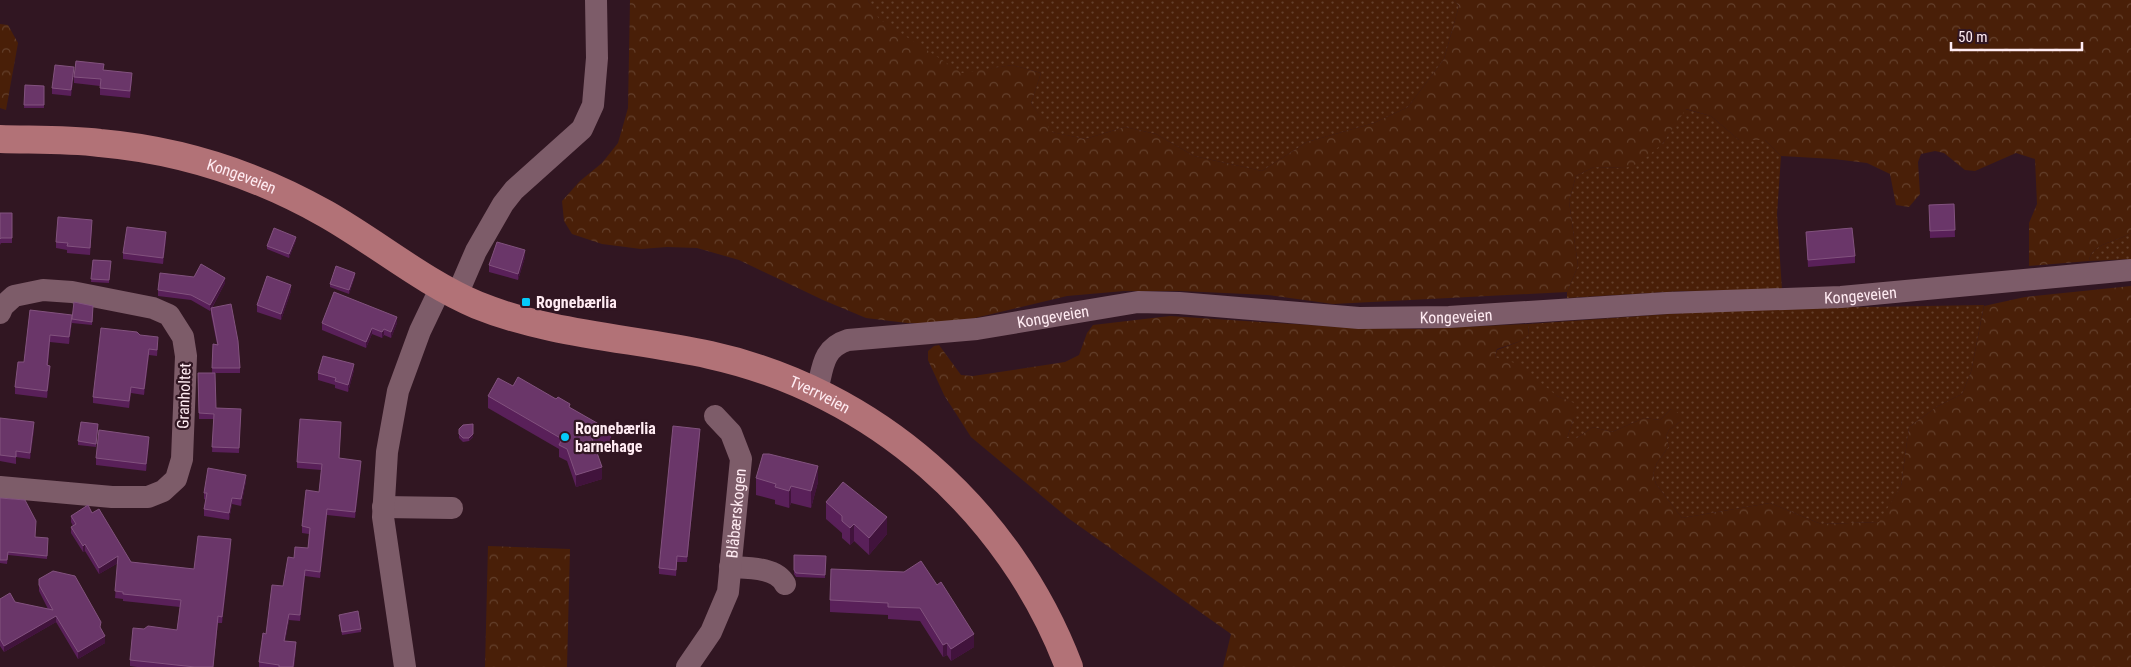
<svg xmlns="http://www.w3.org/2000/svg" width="2131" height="667" font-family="'Roboto Condensed',sans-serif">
	<defs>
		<pattern id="grass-dots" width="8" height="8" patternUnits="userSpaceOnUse" patternTransform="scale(1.25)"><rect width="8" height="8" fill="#491f08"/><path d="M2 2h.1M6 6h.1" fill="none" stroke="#64402c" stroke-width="1.8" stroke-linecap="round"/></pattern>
		<pattern id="forest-crowns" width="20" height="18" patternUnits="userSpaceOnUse" patternTransform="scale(1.25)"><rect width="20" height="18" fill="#491f08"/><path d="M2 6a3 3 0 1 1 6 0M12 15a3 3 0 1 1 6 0" fill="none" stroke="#64402c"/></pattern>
	</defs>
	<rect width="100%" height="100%" fill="#311622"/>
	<path fill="url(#grass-dots)" d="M868 0H1454L1459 6 1444 59 1408 107 1374 123 1307 142 1262 171 1194 156 1156 134 1125 127 1085 139 1051 132 1031 103 1041 73 1012 65 962 74 878 19Z
		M1685 109 1711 116 1739 140H1765L1781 156 1777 214 1782 290 1682 291 1567 298V292L1578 266 1569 201 1576 176 1594 167 1625 168 1663 143Z
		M2131 233V259L2089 261C2091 243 2117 242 2131 233Z
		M1984 305 1971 372 1962 394 1938 406 1909 427 1901 486 1880 522 1821 524 1770 503 1682 518 1656 484 1653 474 1657 463 1669 446 1666 436 1669 430 1681 421 1671 409 1660 420 1644 418 1612 432 1593 427 1577 438H1567L1574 418 1573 403 1557 396 1495 357 1497 350 1518 342 1529 335 1528 324 1741 309Z"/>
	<path fill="url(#forest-crowns)" d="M630 0H868L879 19 962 73 1012 65 1041 73 1031 103 1052 132 1085 139 1125 127 1156 134 1194 156 1262 171 1307 142 1374 123 1408 107 1444 59 1459 6 1454 0H2131V233C2117 242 2091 243 2089 261L2029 266V223L2037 204 2035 159 2016 153 1975 171 1965 170 1944 153 1935 151 1921 154 1918 162 1920 194 1909 207 1896 205 1890 174 1867 163 1834 159 1781 156 1765 140H1739L1711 116 1686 109 1663 143 1640 163 1625 168 1594 167 1576 176 1569 201 1578 266 1567 292 1333 304 1268 295 1181 291H1124L1067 296 954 323H907L866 318 823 300 739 260 697 248 667 247 641 249 602 244 572 234 564 221 562 201 580 181 602 163 618 143 628 108Z
		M0 24 8 25 18 43 6 110 0 108Z
		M2131 286V667H1223L1231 634 1068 518 971 437 944 395 928 360V351L934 346 939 345 961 375 973 376 1065 362 1079 355 1087 333 1093 325 1170 316 1354 328 1423 329 1528 324 1529 335 1518 342 1497 349 1495 357 1518 364 1557 396 1574 403V418L1567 438H1577L1593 427 1612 432 1644 418 1660 420 1671 409 1679 413 1681 421 1669 430 1666 436 1669 446 1657 463 1653 474 1656 484 1682 518 1770 503 1821 524 1879 522 1901 486 1909 427 1938 406 1962 394 1971 372 1984 306 2025 297Z
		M488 546 570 549 567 667H485Z"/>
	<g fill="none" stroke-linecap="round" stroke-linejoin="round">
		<g stroke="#7d5c69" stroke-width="22">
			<path d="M457 295 476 251 503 204 514 190 582 129 593 105 597 58 596 0"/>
			<path d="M0 313 3 306 14 296 43 290 72 292 153 308 169 315 183 337 186 356 182 459 176 479 163 491 148 497H112L0 487"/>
			<path id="s1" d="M817 391C823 368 822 348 848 340L977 329 1138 302 1179 303 1359 318 1449 317 1667 303 1841 297 2131 270"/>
			<path d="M383 507 452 508"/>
			<path d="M730 567C748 568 776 567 785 584"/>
			<path d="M405 667 383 517 387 452 398 391 420 331 441 287"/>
			<path id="s2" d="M687 667 711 632 728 592 741 459 731 433 715 416"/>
		</g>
		<path stroke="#b27277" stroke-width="28" id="s3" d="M0 139C34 140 67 139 100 143 180 150 257 175 326 214 377 243 423 282 477 305 551 335 633 338 710 355 874 391 1010 511 1069 667"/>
	</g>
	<path fill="#592059" d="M104 70 132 79 130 98 100 95V86L74 83V77Z
		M74 74 71 96 52 94V88Z
		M25 85 44 86V108H24Z
		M1954 204 1955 237 1930 238 1929 205Z
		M0 213H12V243H1L0 245Z
		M92 226 90 255 67 253V250L56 248V242Z
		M1806 232 1855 256V263L1808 267Z
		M166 239 163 264 123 259V253Z
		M296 240 289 258 267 249V246Z
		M525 257 518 280 489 272V265Z
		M93 260 111 261 109 283 91 282Z
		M355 276 349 294 330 287V284Z
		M225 283 212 308 240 368V373H215L216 408 241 409 239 453 212 452 214 419H199L198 373H212L213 344H217L211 314V310L210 311 191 300 158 296V290Z
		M291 291 281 320 257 312V305Z
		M30 310 72 321 69 344 50 342 48 365 50 372 47 398 15 394V387L24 362Z
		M93 310 92 325 72 323V319Z
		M322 323H397L391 338 384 335 382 338 372 334 366 348 322 330Z
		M140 335 158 343 157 356 149 355 144 395 131 393 129 408 93 403V397Z
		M354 370 348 392 335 388V385L318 380V373Z
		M513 386 570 408 611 431V443L593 442 602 479 576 487 567 461 559 457V449L488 408V396Z
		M0 418 34 429 30 459 16 457V464L0 461Z
		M98 424 96 447 78 445V441Z
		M341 429 339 458 361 467 355 518 327 515 320 578 305 576 300 621 289 620 285 641 296 649 294 667H259V662L266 634 294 558 308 548 309 534 302 533V526L319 492 321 470 297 468V462Z
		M459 429 473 437 469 441 463 442 459 438Z
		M700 434 687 562H677L676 576 659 574V568Z
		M149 443 146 471 96 465V458Z
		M756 478 818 482 811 508 791 503 789 508 775 504V500L756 495Z
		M246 481 241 506 232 504 229 520 204 516V509L206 500 204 499V493Z
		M0 498 35 537 48 542 47 559 8 555 7 564 0 563Z
		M826 502 887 534 869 555 854 541 850 545 842 538V533L826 519Z
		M92 513 131 562 194 569 231 546 222 623H218L213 667H137L130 666V660L144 629 177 630 180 607 123 601V599L115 598 118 563 99 574 85 551 83 552 71 533V527L73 526 71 522V516Z
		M794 555 826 556 825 578 796 577 794 574Z
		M904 572 974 647 951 661 947 655 943 657 920 621 888 619V615L830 612V600Z
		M39 585 101 629 105 643 78 659 56 622 4 652 0 646V599L48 609 39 591Z
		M339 615 361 629V632L342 635Z"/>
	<path fill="#41133c" d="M74 67V74L71 96V90Z
		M166 232V239L163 264V258Z
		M296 237V240L289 258V254Z
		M525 250V257L518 280V274Z
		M355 273V276L349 294V290Z
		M225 278V283L210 311V305Z
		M291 285V291L281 320V314Z
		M72 315V321L69 344V337Z
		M397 317V323L391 338V332Z
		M372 328V334L366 348V342Z
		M384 329V335L382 338V332Z
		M149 349V355L144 395V389Z
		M354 364V370L348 392V385Z
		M50 366V372L47 398V391Z
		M34 422V429L30 459V453Z
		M700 429V434L687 562V557Z
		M473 434V437L469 441V438Z
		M149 437V443L146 471V464Z
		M361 461V467L355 518V512Z
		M818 466V482L811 508V491Z
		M602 467V479L576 487V475Z
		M246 475V481L241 506V499Z
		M791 486V503L789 508V491Z
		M232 498V504L229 520V513Z
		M327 509V515L320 578V572Z
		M887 517V534L869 555V538Z
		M854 524V541L850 545V528Z
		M231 539V546L222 623V617Z
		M85 544V551L83 552V546Z
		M118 556V563L99 574V568Z
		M305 570V576L300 621V615Z
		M289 614V620L284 647V641Z
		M56 616V622L4 652V646Z
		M218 616V623L213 667Z
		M974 634V647L951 661V649Z
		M105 636V643L78 659V652Z
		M296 642V649L294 667H293Z
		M947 643V655L943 657V645Z"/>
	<path fill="#6a3669" stroke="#82527e" d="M76 61 104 64 103 70 132 73 130 91 100 88 101 79 74 77Z
		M55 65 74 67 71 90 52 88Z
		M25 85 44 86V105H24Z
		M1954 204 1955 230 1930 231 1929 205Z
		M0 213H12V238H1L0 239Z
		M58 217 92 220 90 248 67 246 68 243 56 242Z
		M127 227 166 232 163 258 123 253Z
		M274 228 296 237 289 254 267 246Z
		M1852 228 1855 256 1808 260 1806 232Z
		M497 242 525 250 518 274 489 265Z
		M93 260 111 261 109 280 91 279Z
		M201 264 225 278 210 305 191 295 158 290 160 273 194 277Z
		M336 266 355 273 349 290 330 284Z
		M267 276 291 285 281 314 257 305Z
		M334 292 397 317 391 332 384 329 382 332 372 328 366 342 322 323Z
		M74 302 93 306 92 322 72 319Z
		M231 304 238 341 240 368H212L213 344 218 345 211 308Z
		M30 310 72 315 69 337 50 335 47 365 50 366 47 391 15 387 18 362H24Z
		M101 328 137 332 140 335 158 337 157 350 149 349 144 389 131 387 129 401 93 397Z
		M323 356 354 364 348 385 335 381 336 378 318 373Z
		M198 373H215L216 408 241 409 239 448 212 447 214 414 199 413Z
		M518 377 556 399 558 397 570 404 569 407 611 431 589 430 602 467 576 475 567 449 559 445 562 439 488 396 498 378 513 386Z
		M0 418 34 422 30 453 16 451V457L0 455Z
		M300 419 341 422 339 458 361 461 355 512 327 509 320 572 305 570 300 615 289 614 284 641 296 642 293 667H279V665L259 662 263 633 266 634 272 585 283 586 288 557 294 558 295 547 308 548 310 528 302 526 306 490 319 492 322 464 297 462Z
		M81 422 98 424 96 444 78 441Z
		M473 424V434L469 438H463L459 434V429L463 425Z
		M673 426 700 429 687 557 677 556 676 570 659 568Z
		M99 430 149 437 146 464 96 458Z
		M763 454H769L818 466 811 491 791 486 789 491 775 487 776 484 756 478Z
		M208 468 246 475 241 499 232 498 229 513 204 509 207 493H204Z
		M843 482 887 517 869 538 854 524 850 528 842 521V516L826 502Z
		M0 498 25 500 36 521 35 537 48 538 47 556 8 552 7 560H0Z
		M88 505 92 513 99 509 131 562 194 569 198 536 231 539 222 617 218 616 213 667H195L130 660 133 628 144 629 148 626 177 630 181 600 123 594V592L115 591 118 556 99 568 85 544 83 546 71 527 76 524 71 516Z
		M794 555 826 556 825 575 796 573 794 570Z
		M921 561 937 585 941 582 974 634 951 649 947 643 943 645 920 608 888 607V603L830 600 831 569 904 572Z
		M53 571 75 576 101 622 100 627 105 636 78 652 56 616 4 646 0 639V599L10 593 15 602 53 610 39 585V579Z
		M358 611 361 629 342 632 339 615Z"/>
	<g fill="#05cbf9" stroke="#311622" stroke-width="2">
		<rect x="521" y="297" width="10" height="10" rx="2.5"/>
		<circle cx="565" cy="437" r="5"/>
	</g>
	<g text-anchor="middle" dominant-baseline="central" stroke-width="4.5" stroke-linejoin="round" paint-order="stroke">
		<g font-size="16" fill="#ffebf2" stroke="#311622">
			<text stroke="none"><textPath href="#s3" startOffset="246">Kongeveien</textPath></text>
			<text stroke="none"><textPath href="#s1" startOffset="1080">Kongeveien</textPath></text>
			<text stroke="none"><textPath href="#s1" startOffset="270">Kongeveien</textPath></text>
			<text stroke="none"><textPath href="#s1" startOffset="675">Kongeveien</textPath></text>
			<text stroke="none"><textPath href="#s3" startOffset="871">Tverrveien</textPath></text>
			<text transform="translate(184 396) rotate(-88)">Granholtet</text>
			<text stroke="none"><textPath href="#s2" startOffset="165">Blåbærskogen</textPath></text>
		</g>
		<g font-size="16" font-weight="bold" fill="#ffebf2" stroke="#311622" text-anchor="start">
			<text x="536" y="302">Rognebærlia</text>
			<text x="575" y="428">Rognebærlia<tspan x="575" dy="18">barnehage</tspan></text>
		</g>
	</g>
	<path d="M1951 42v8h131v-8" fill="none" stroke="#ffebf2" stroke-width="2.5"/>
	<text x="1958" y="42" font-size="15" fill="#ffebf2" stroke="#311622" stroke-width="4" paint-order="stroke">50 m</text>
</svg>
